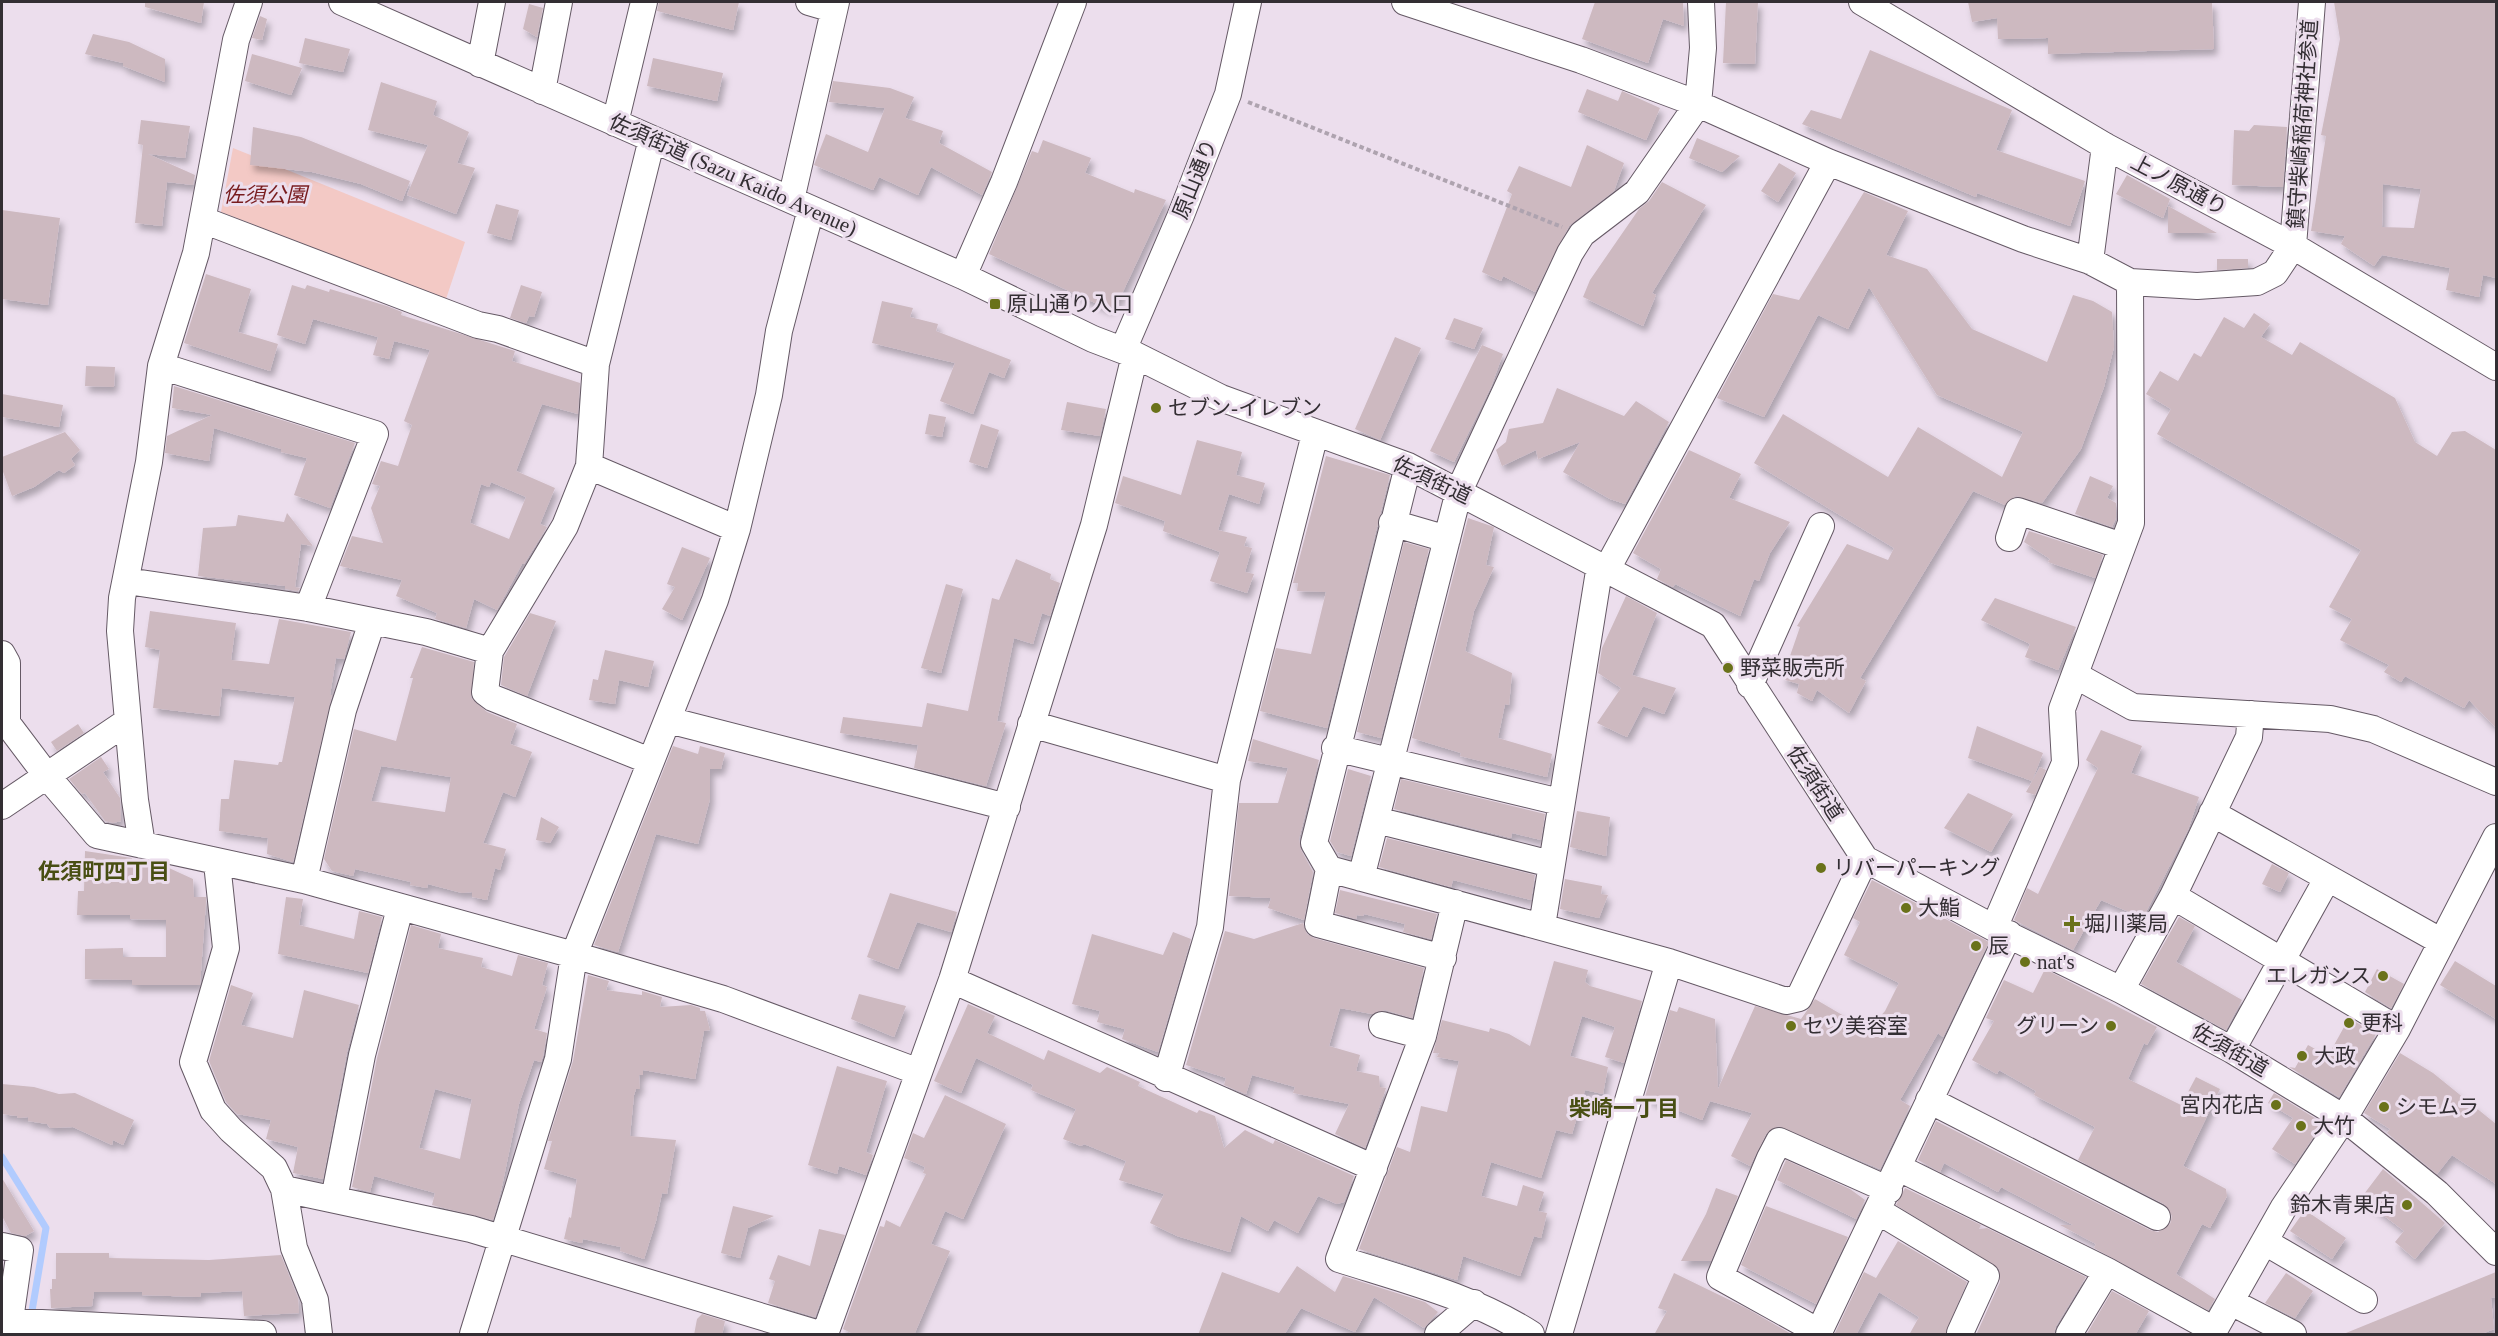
<svg xmlns="http://www.w3.org/2000/svg" width="2498" height="1336" font-family="'Times New Roman','Noto Sans JP',serif">
	<defs>
		<filter id="shadow"><feDropShadow dx="3.5" dy="6" stdDeviation="3" flood-color="#0004"/></filter>
	</defs>
	<rect width="100%" height="100%" fill="#ecdeed"/>
	<path fill="#f3c9c5" d="M233 148 465 242 446 299 221 212Z"/>
	<g fill="none" stroke-linecap="round" stroke-linejoin="round">
		<path stroke="#b1cbfe" stroke-width="7" d="M2 1157 46 1228 31 1317"/>
	</g>
	<path fill="#cdb9c0" fill-rule="evenodd" filter="url(#shadow)" d="M145 2H204L201 23 145 7Z
		M659 2H739L733 30 657 11Z
		M1595 2H1683L1684 26 1663 19 1648 63 1582 39Z
		M1726 2H1758L1755 64 1723 63Z
		M1968 2H2212L2214 49 2048 54V38L1998 39 1997 18 1972 22Z
		M2334 2H2496V278L2483 275 2479 297 2446 290 2450 268 2382 255 2374 266 2341 244 2345 236 2311 231 2326 136 2321 135 2340 39ZM2383 184 2421 189 2414 228 2382 227Z
		M529 4 543 8 537 37 523 29Z
		M260 16 267 19 262 40 252 38Z
		M93 34 129 42 165 59V82L123 66V63L85 54Z
		M305 38 350 49 343 72 299 63Z
		M1870 50 2012 110 1996 150 2085 181 2070 226 1977 193 1976 197 1802 124 1811 110 1841 119Z
		M252 54 302 68 291 95 245 81Z
		M653 58 723 73 717 101 647 86Z
		M833 81 890 88 914 97 905 118 943 131 939 143 992 172 982 195 931 167 918 195 879 177 873 190 814 165 826 134 868 152 885 108 829 102Z
		M381 82 437 101 433 115 469 132 457 163 475 168 456 214 407 195 428 145 368 130Z
		M1587 89 1618 101 1622 91 1660 108 1646 140 1578 112Z
		M141 120 190 126 185 158 148 154 195 175 193 185 167 182 162 226 135 223 143 145 138 144Z
		M2254 125 2287 127 2283 187 2232 185 2234 130 2249 131Z
		M253 127 301 137 410 181 402 201 361 184 312 172 250 165Z
		M1697 138 1740 156 1722 172 1689 158Z
		M1043 140 1091 158 1085 173 1134 193 1135 189 1166 200 1119 300 1108 309 989 254 1032 151 1038 153Z
		M1587 145 1624 163 1614 191 1569 226 1535 292 1503 276 1501 281 1482 272 1512 194 1507 191 1519 166 1571 187Z
		M1779 163 1796 173 1778 202 1761 191Z
		M2127 175 2170 199 2163 218 2116 194Z
		M1662 182 1706 205 1652 293 1656 295 1643 326 1583 297 1590 280 1639 209 1649 201Z
		M1864 192 1908 211 1886 255 1927 269 1972 329 2047 362 2073 295 2093 301 2112 312 2114 347 2104 387 2081 449 2042 503 2016 496 2005 505 1973 491 1860 678 1866 681 1849 713 1817 690 1812 701 1797 693 1799 684 1782 679 1800 627 1797 626 1847 544 1888 560 1894 548 1754 463 1783 414 1888 477 1918 427 2002 477 2023 432 1937 395 1869 287 1848 329 1818 315 1764 417 1717 398 1773 294 1799 300Z
		M496 204 519 210 511 240 487 233Z
		M2168 206 2217 233H2168Z
		M2 210 60 218 48 305 2 299Z
		M2217 259H2248V268L2217 270Z
		M206 274 251 289 238 332 278 344 270 371 184 343Z
		M292 285 305 289 307 285 329 292 330 289 387 306 402 312 401 315 515 351 512 361 580 383 578 414 542 404 516 471 555 488 540 524 547 527 524 564H522L497 610 474 599 466 628 435 619 437 613 396 596 402 580 340 566 352 536 383 543 371 508 380 486 372 484 381 461 398 466 412 425 404 421 430 350 394 341 389 359 373 355 378 337 313 319 305 344 277 335ZM491 482 526 497 509 539 470 523 481 484 489 487Z
		M521 285 542 292 534 317 529 316 526 323 510 318Z
		M882 301 913 308 910 317 938 324 936 331 1011 360 1004 378 989 372 973 414 940 401 955 363 872 343Z
		M2254 313 2270 324 2261 337 2292 355 2300 342 2395 398 2415 442 2437 456 2452 432 2465 431 2496 450V728L2469 700 2464 708 2405 676 2401 682 2384 672 2389 665 2340 640 2352 619 2329 607 2361 550 2157 434 2171 409 2146 394 2160 371 2178 381 2194 353 2201 357 2224 317 2244 328Z
		M1454 318 1483 328 1474 349 1445 339Z
		M1395 337 1421 348 1380 440 1355 429Z
		M1482 345 1503 354 1491 387 1454 462 1430 451Z
		M86 366 115 367 114 387 85 386Z
		M174 386 355 443 330 508 294 495 307 458 281 452V449L214 428 209 461 165 453 167 436 212 415 172 408Z
		M1557 388 1624 416 1636 401 1669 422 1625 504 1610 499 1563 472 1580 442 1538 459 1536 450 1502 466 1496 450 1506 442 1509 429 1543 423Z
		M2 394 63 405 59 427 2 417Z
		M1067 402 1106 409 1100 436 1061 430Z
		M929 414 946 417 942 437 925 434Z
		M981 424 999 430 987 468 969 462Z
		M65 432 80 450 71 459 75 465 64 473 59 470 34 487 12 496 2 469V457Z
		M1197 440 1242 452 1236 475 1265 483 1259 504 1229 494 1218 530 1247 537 1244 546 1252 548 1245 572 1254 574 1247 593 1210 581 1220 552 1163 531 1165 521 1115 503 1123 476 1181 495Z
		M1689 450 1741 474 1729 498 1790 522 1770 553 1759 581 1754 579 1740 616 1675 584 1673 587 1657 579 1661 569 1633 553Z
		M1326 456 1390 475 1327 728 1260 711 1276 648 1311 654 1326 592 1297 591 1298 583H1293Z
		M2090 476 2113 486 2107 498 2116 503V518L2112 527 2075 514Z
		M287 513 313 546 301 544 295 587 300 588 298 591 285 589V586L198 576 203 528 236 526 238 515 284 522Z
		M1468 518 1494 527 1486 565 1494 567 1474 611 1465 651 1512 673 1509 705 1505 704 1498 738 1552 754 1547 777 1460 756 1461 753 1412 738Z
		M2029 531 2103 555 2095 578 2048 562 2050 559 2024 542Z
		M1404 542 1429 549 1381 738 1357 732Z
		M682 547 710 558 682 620 662 609 675 587 667 584Z
		M1016 559 1051 574 1050 579 1060 583 1050 616 1042 613 1033 644 1014 638 997 721 1006 723 986 786 914 768 918 745 840 733 843 717 922 727 927 703 968 711 992 598 999 600Z
		M946 584 963 589 941 673 921 668Z
		M1626 596 1657 613 1632 675 1676 688 1664 714 1643 706 1627 737 1597 723 1621 688 1598 673 1602 648Z
		M1995 598 2076 627 2058 670 2025 657 2030 644 1981 620Z
		M150 611 236 623 231 660 269 664 279 619 351 632 344 659 336 658 330 695H332L293 862 267 854 268 838 219 831 221 799H229L234 760 278 765 279 762H282L295 697 222 688 219 716 153 708 160 650 145 647Z
		M530 613 556 621 527 696 501 685 504 657Z
		M422 647 474 662 471 698 487 712 517 724 510 744 532 752 515 797 503 792 483 843 506 849 500 870 495 868 487 900 472 897V892L462 893 428 884 427 888 410 885 411 882 355 869 353 876 332 871 324 859 354 729 396 741 413 678H410ZM381 766 451 777 445 812 371 801Z
		M605 650 654 661 648 687 619 680 615 704 589 700 593 679 598 680Z
		M78 724 84 733 57 751 51 742Z
		M1977 726 2043 753 2032 781 1968 758Z
		M2101 730 2142 746 2131 773 2199 797 2188 830 2143 918 2101 900 2073 950 2014 920 2027 888 2038 894 2098 768 2086 760Z
		M1253 739 1319 760 1299 839 1301 850 1313 872 1304 920 1268 908 1271 898 1229 896 1239 803H1278L1288 768 1248 761Z
		M673 746 698 754 700 746 725 753 721 769H710V799L698 844 656 834 618 952 594 945Z
		M101 757 109 769 103 772 120 798 121 821 113 823 105 821 85 793 82 794 69 779Z
		M2040 767 2046 770 2035 795 2026 792Z
		M1348 769 1371 776 1351 856 1337 852 1330 841Z
		M1401 779 1545 814 1541 840 1512 833 1511 838 1394 809Z
		M1968 793 2013 814 1991 852 1944 828Z
		M1577 811 1610 817 1606 856 1570 847Z
		M541 817 559 827 550 843 536 840Z
		M1387 838 1535 875 1531 900 1453 880 1451 887 1379 867Z
		M85 851 132 858 131 866 169 868 193 879 194 897H206V902L200 985H132V980L85 979V949L123 948V957H166V920L130 919V915H77L78 891H84Z
		M2272 864 2289 873 2280 892 2262 884Z
		M1565 879 1602 886 1601 894 1608 895 1599 918 1560 909Z
		M1872 880 1989 942 1943 1037 1938 1033 1900 1100 1910 1106 1880 1169 1778 1126 1766 1134 1750 1166 1731 1156 1752 1113 1710 1101 1702 1120 1645 1097 1670 1010 1677 1012 1679 1007 1715 1019 1718 1089 1755 1006 1801 1019 1815 999 1868 1030 1885 1011 1899 983 1844 955 1860 922 1853 918Z
		M1340 890 1437 914 1431 939 1403 932 1405 924 1364 914 1363 916 1357 915 1356 919 1335 913Z
		M890 893 957 912 951 932 917 922 898 969 867 957Z
		M286 897 303 899 299 925 354 939 359 911 382 917 368 973 278 954Z
		M2179 917 2195 926 2176 962 2242 1000 2226 1030 2141 984Z
		M1303 923 1307 934 1314 938 1424 968 1412 1018 1385 1010 1372 1014 1340 1008 1329 1046 1360 1055 1356 1071 1379 1076 1380 1087 1386 1088 1365 1148 1335 1134 1349 1104 1293 1093 1295 1087 1252 1075 1246 1094 1224 1085 1226 1078 1186 1065 1225 931 1254 939Z
		M411 925 441 934 438 948 483 958 481 967 512 976 518 955 548 963 542 985 547 987 534 1029 547 1033 543 1056 541 1062 534 1060 519 1104 501 1191 493 1220 432 1205 435 1193 374 1176 370 1192 352 1187 377 1058ZM435 1089 472 1099 460 1159 419 1148Z
		M1173 932 1191 939 1158 1052 1122 1039 1125 1029 1097 1022 1100 1011 1072 1004 1092 934 1163 955Z
		M1554 961 1588 970 1585 982 1590 986 1642 1001 1624 1063 1605 1057 1615 1027 1582 1016 1570 1056 1608 1067 1603 1094 1585 1090 1572 1134 1556 1130 1541 1178 1491 1162 1481 1196 1517 1206 1523 1185 1544 1192 1538 1211 1547 1213 1541 1238 1534 1236 1520 1276 1463 1256 1457 1280 1359 1249 1397 1147 1410 1152 1421 1106 1447 1112 1459 1061 1437 1057 1439 1053H1433L1442 1020 1489 1032 1490 1028 1509 1034 1530 1046Z
		M2455 961 2496 986V1019L2440 985Z
		M2045 969 2157 1027 2147 1045 2144 1043 2128 1079 2181 1105 2196 1077 2220 1089 2183 1166 2226 1189 2227 1196 2210 1228 2202 1224 2176 1274 2215 1299 2208 1310 2094 1248 2096 1244 2060 1225H2073L2001 1187 1998 1192 1944 1163 1940 1172 1918 1160 1936 1121 2150 1230 2158 1232 2170 1224 2172 1216 2164 1204 2078 1160 2095 1127 2034 1095 2036 1091 1999 1070 1997 1074 1972 1060 1994 1021 1986 1018 2004 980 2033 993Z
		M2377 969 2404 984 2391 1008 2365 992Z
		M588 975 609 981 606 990 642 995V991L662 997 660 1007 691 1005 700 1008V1011H705L710 1030 704 1031 695 1079 643 1070V1075H639L640 1089H636L634 1095 630 1136 676 1140 667 1194 662 1193 656 1221 644 1259 620 1251 621 1247 583 1239 582 1243 564 1239 569 1217 571 1218 577 1179 544 1169 552 1141H548L573 1061Z
		M231 985 253 993 241 1025 293 1038 304 990 359 1005 347 1052 323 1179 293 1173 298 1147 266 1139 271 1120 237 1114 226 1102 209 1061Z
		M859 994 906 1006 894 1037 851 1019Z
		M968 1004 995 1016 987 1033 1044 1060 1048 1050 1100 1073 1107 1067 1140 1082 1138 1086 1197 1113 1199 1110 1215 1116 1224 1148 1245 1130 1273 1144 1275 1140 1354 1176 1344 1202 1337 1204 1318 1196 1298 1233 1274 1220 1268 1231 1241 1216 1230 1252 1177 1236 1150 1223 1164 1194 1119 1180 1126 1161 1084 1144 1081 1146 1063 1139 1076 1109 1031 1090 1033 1085 976 1058 961 1093 934 1081Z
		M2349 1018 2376 1034 2339 1097 2289 1067 2295 1068 2308 1045 2328 1056Z
		M2400 1053 2433 1073 2496 1124V1184L2452 1155 2437 1174 2387 1133 2390 1129 2364 1113Z
		M837 1066 887 1081 866 1152 873 1155 866 1175 839 1166 837 1174 808 1165Z
		M2 1084 34 1087 59 1094 75 1093 134 1120 123 1145 113 1140 112 1145 73 1127 50 1128 47 1124 28 1121V1117L18 1118 17 1116 2 1114Z
		M2274 1093 2323 1123 2295 1164 2272 1149 2293 1118 2268 1103Z
		M945 1095 1006 1124 963 1219 945 1211 931 1244 950 1251 914 1335H855L843 1329 880 1226 884 1227 886 1220 900 1227 926 1174 923 1173 925 1167 904 1158 913 1133 924 1138Z
		M1786 1160 1850 1189 1865 1200 1856 1219 1777 1180Z
		M2383 1169 2445 1223 2415 1259 2395 1242 2404 1231 2361 1198Z
		M2 1178 34 1231 25 1236 11 1233 2 1216Z
		M1716 1188 1738 1196 1711 1261H1681L1706 1214Z
		M1905 1188 1981 1225 1979 1229 1987 1228 2086 1277 2056 1326 2054 1335H1976L2000 1282 1999 1269 1896 1205Z
		M733 1206 774 1216 748 1228 740 1258 721 1253Z
		M1766 1206 1848 1237 1816 1304 1741 1265Z
		M2305 1210 2346 1238 2332 1259 2290 1231Z
		M819 1229 845 1235 815 1317 768 1303 775 1281 769 1279 778 1255 810 1266Z
		M1898 1241 1967 1282 1945 1335H1909L1919 1317 1879 1292 1856 1335H1834L1864 1272 1876 1278Z
		M56 1253H109V1258L209 1260 281 1255 298 1298 299 1313 244 1316 242 1291 201 1293 200 1297 142 1295V1292H94L92 1306 51 1308 50 1289H52V1279H56Z
		M1297 1266 1335 1292 1343 1276 1425 1302 1438 1312 1424 1328 1374 1297 1355 1332 1301 1308 1284 1335H1198L1222 1272 1279 1293Z
		M2496 1272V1297L2491 1298 2494 1329 2479 1335H2341Z
		M1674 1273 1746 1308 1793 1335H1654L1667 1311 1658 1308Z
		M2286 1273 2313 1291 2295 1318 2265 1303Z
		M2112 1291 2149 1311 2135 1335H2086Z
		M702 1314 725 1321 722 1335H694L697 1319Z"/>
	<g fill="none" stroke-linecap="round" stroke-linejoin="round">
		<g stroke="#655965" stroke-width="28">
			<path id="minor" d="M342 2 963 276 1093 339 1135 355 1221 398 1408 466 1713 625 1865 859 1994 928 2121 990 2232 1050 2344 1118 2437 1193 2496 1252
				M809 2 833 9
				M1405 2 1581 60 1698 104 1828 162 2023 239 2090 261 2130 282 2197 286 2257 282 2275 273 2293 246 2312 2
				M1862 2 2105 146 2293 246 2496 367
				M480 64 492 2
				M542 91 559 2
				M615 123 644 2
				M791 200 836 2
				M203 220 478 325 498 329 596 364
				M2090 261 2105 146
				M963 276 1004 182 1073 2
				M1123 350 1181 215 1228 94 1248 2
				M161 366 375 434 308 608
				M589 466 737 529
				M1392 523 1447 539
				M2009 538 2018 511 2122 546
				M1607 569 1828 162
				M127 581 308 608 426 632 490 651
				M2 654 7 663V723L47 776 97 835 304 880 574 955 723 999 919 1072
				M2075 675 2133 707 2330 719 2373 729 2496 782
				M1750 685 1821 526
				M668 720 1007 807
				M1031 724 1227 780
				M1335 748 1560 802
				M650 761 493 698 485 692 490 651 565 526 589 466 596 364 652 139
				M2 806 128 721
				M2212 813 2442 942
				M1376 820 1551 864
				M142 845 135 800 120 631 122 598 149 462 161 366 196 253 236 40 249 2
				M217 863 226 948 193 1062 213 1110 231 1130 274 1168 284 1189 294 1248 315 1300 319 1334
				M1329 869 1314 843 1408 466
				M1361 878 1459 491 1570 253 1582 234 1637 192 1698 104 1703 48 1701 2
				M304 880 343 710 372 622
				M2173 896 2397 1029
				M1455 903 1423 1036 1339 1259C1405 1280 1473 1297 1531 1334
				M1542 926 1600 565
				M1994 928 2065 763 2062 709 2131 523 2130 282
				M1443 958 1318 924 1329 869 1669 962 1786 1001 1799 998 1865 859
				M952 980 1374 1168
				M2121 990 2173 896 2249 737 2251 714
				M1382 1025 1423 1036
				M2232 1050 2327 879
				M1166 1078 1210 927 1227 780 1315 434
				M1929 1100 2157 1217
				M1899 1168 2107 1271 2214 1330
				M284 1189 471 1229 819 1334
				M334 1199 362 1055 400 908
				M1878 1211 1986 1276 1960 1333
				M2265 1242 2364 1300
				M2 1246 20 1250 8 1334
				M2231 1302 2293 1334
				M2 1321 263 1334
				M1819 1332 1720 1277 1770 1158 1779 1141 1889 1190
				M473 1334 558 1059 574 955 715 600 737 529 769 395 779 331 811 209
				M825 1334 952 980 1094 525 1135 355
				M1438 1334 1474 1303
				M1559 1334 1669 962
				M1818 1334 2009 934
				M2069 1334 2107 1271
				M2212 1334 2284 1207 2344 1118 2397 1029 2496 837"/>
		</g>
		<path stroke="#aea3af" stroke-width="4" stroke-dasharray="4.5 3" stroke-linecap="butt" d="M1248 102 1562 227"/>
		<use href="#minor" stroke="#fff" stroke-width="26"/>
	</g>
	<g fill="#6a721a" stroke="#ecdeed" stroke-width="2">
		<rect x="989" y="298" width="12" height="12" rx="3"/>
		<circle cx="1156" cy="408" r="6"/>
		<circle cx="1728" cy="668" r="6"/>
		<circle cx="1821" cy="868" r="6"/>
		<circle cx="1906" cy="908" r="6"/>
		<path d="M2069 915h6v6h6v6h-6v6h-6v-6h-6v-6h6z"/>
		<circle cx="1976" cy="946" r="6"/>
		<circle cx="2025" cy="962" r="6"/>
		<circle cx="2383" cy="976" r="6"/>
		<circle cx="2349" cy="1023" r="6"/>
		<circle cx="1791" cy="1026" r="6"/>
		<circle cx="2111" cy="1026" r="6"/>
		<circle cx="2302" cy="1056" r="6"/>
		<circle cx="2276" cy="1105" r="6"/>
		<circle cx="2384" cy="1107" r="6"/>
		<circle cx="2301" cy="1126" r="6"/>
		<circle cx="2407" cy="1205" r="6"/>
	</g>
	<g text-anchor="middle" dominant-baseline="central" stroke-width="6" stroke-linejoin="round" paint-order="stroke">
		<g font-size="21" fill="#332e33" stroke="#ecdeed">
			<text transform="translate(2303 124) rotate(-86)">鎮守柴崎稲荷神社参道</text>
			<text transform="translate(733 175) rotate(24)">佐須街道 (Sazu Kaido Avenue)</text>
			<text transform="translate(1195 179) rotate(-68)">原山通り</text>
			<text transform="translate(2179 185) rotate(28)">上ノ原通り</text>
			<text transform="translate(1432 480) rotate(25)">佐須街道</text>
			<text transform="translate(1815 783) rotate(57)">佐須街道</text>
			<text transform="translate(2230 1050) rotate(30)">佐須街道</text>
		</g>
		<g font-size="21" font-style="italic" fill="#781b1d" stroke="#ecdeed">
			<text x="265" y="195">佐須公園</text>
		</g>
		<g font-size="21" fill="#332e33" stroke="#ecdeed" text-anchor="start">
			<text x="1007" y="304">原山通り入口</text>
			<text x="1168" y="408">セブン-イレブン</text>
			<text x="1740" y="668">野菜販売所</text>
			<text x="1833" y="868">リバーパーキング</text>
			<text x="1918" y="908">大鮨</text>
			<text x="2084" y="924">堀川薬局</text>
			<text x="1988" y="946">辰</text>
			<text x="2037" y="962">nat's</text>
			<text x="2371" y="976" text-anchor="end">エレガンス</text>
			<text x="2361" y="1023">更科</text>
			<text x="1803" y="1026">セツ美容室</text>
			<text x="2099" y="1026" text-anchor="end">グリーン</text>
			<text x="2314" y="1056">大政</text>
			<text x="2264" y="1105" text-anchor="end">宮内花店</text>
			<text x="2396" y="1107">シモムラ</text>
			<text x="2313" y="1126">大竹</text>
			<text x="2395" y="1205" text-anchor="end">鈴木青果店</text>
		</g>
		<g font-size="22" font-weight="bold" fill="#484e13" stroke="#ecdeed">
			<text x="104" y="871">佐須町四丁目</text>
			<text x="1624" y="1108">柴崎一丁目</text>
		</g>
	</g>
	<rect width="2498" height="1336" fill="none" stroke="#332e33" stroke-width="6"/>
</svg>
